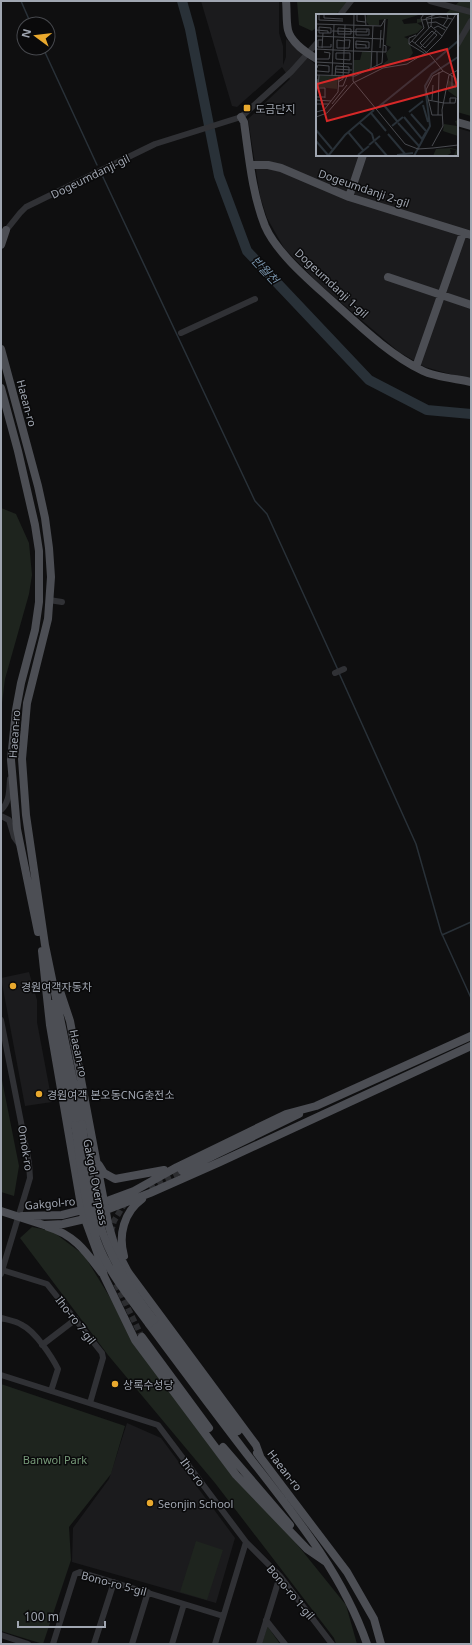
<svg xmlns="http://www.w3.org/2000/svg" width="472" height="1645" font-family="'Noto Sans','Noto Sans KR',sans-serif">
	<rect width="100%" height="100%" fill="#0f0f10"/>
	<path fill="#1b1b1d" d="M201 1H279V33L283 46V65L286 57V39L317 66V155H457V128L471 132V380L425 367 399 352 318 283 284 248 267 218 260 196 248 119 290 79 282 67 237 107 232 106Z
		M29 972 37 1000V1022L52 1102 25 1106 1 978Z
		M127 1423 161 1438 235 1538 216 1603 72 1562 73 1528 109 1479Z"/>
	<path fill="#1e241e" d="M297 1H355L334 15H317V27L312 31 299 25Z
		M460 1H471V116L457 112V15H444Z
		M1 508 16 514 29 543 32 575 29 594 5 679 1 711Z
		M1 1075 19 1166 14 1196 1 1192Z
		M32 1227 52 1231 84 1255 114 1304 132 1340 346 1605 357 1644H336L334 1638 215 1483 108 1355 20 1238Z
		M1 1384 125 1426 111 1474 69 1527 71 1560 43 1644 1 1631Z
		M196 1541 223 1550 207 1600 180 1592Z
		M267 1627H268L280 1644H262Z"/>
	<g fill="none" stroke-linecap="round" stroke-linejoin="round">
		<path stroke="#293138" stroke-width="1.5" d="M21 1 31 24
			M43 48 97 165
			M102 175 255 501 267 514 338 670
			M339 673 416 844 441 932 471 998
			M442 935 471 922"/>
		<path stroke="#293138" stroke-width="10" d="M182 1 190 29 219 176 247 251 369 380 427 410 471 414"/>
		<path stroke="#2c2d30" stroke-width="6" stroke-dasharray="6 3" stroke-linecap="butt" d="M149 1187 182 1171
			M111 1232 114 1221 125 1203
			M116 1284 142 1337"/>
		<path stroke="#303135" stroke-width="6" d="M430 1 471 12
			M340 15 351 1
			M457 45 471 21
			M4 233 20 213 26 207 155 144 241 117 291 72 317 43
			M181 333 255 299
			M49 600 62 602
			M335 673 344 669
			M1 810C10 802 9 790 10 779
			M1 816 9 820 14 837 19 844
			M1 1020 29 1163 30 1178 1 1274
			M2 1270 47 1284 102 1353 103 1358 90 1403
			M1 1318C8 1320 16 1321 22 1325 35 1331 52 1357 58 1369L51 1391
			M42 1345 76 1319
			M1 1375 158 1425 246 1542 215 1644
			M246 1542 280 1576 332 1644
			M266 1620 285 1644
			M1 1635 28 1644
			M53 1644 75 1574 80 1572 223 1616
			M94 1644 114 1582
			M132 1644 148 1592
			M172 1644 184 1604
			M259 1644 280 1576"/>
		<path stroke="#4c4e54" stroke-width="8" d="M286 1C287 10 286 21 288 30 291 43 307 53 317 59
			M241 117 244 122C249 157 252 193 265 226 276 252 309 280 330 299 359 325 388 354 423 371 435 377 458 379 471 382
			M457 122 471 126
			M250 165H268L281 168 349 197 471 235
			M349 197 363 155
			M1 245 6 230
			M388 277 471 305
			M1 349 38 486 45 518 49 548 51 577 48 619 27 703 22 759 26 815 45 945 82 1124
			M416 367 463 233
			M1 388 18 451 35 525 39 551V602L35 630 21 683 16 710 11 760 17 829 38 932
			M42 951 50 1025 82 1211 101 1263 104 1276 135 1340 236 1475 307 1549 326 1562
			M58 985 70 1021 108 1223 115 1247 128 1272 256 1445 260 1456
			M52 1004 75 1125
			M99 1165 104 1173 115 1179 164 1170
			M182 1171 299 1114
			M99 1204 134 1191 177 1167 286 1114 316 1106 471 1036
			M1 1211 44 1225 63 1224 89 1218
			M101 1212 150 1193 220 1162 471 1046
			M22 1216 62 1215 86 1209
			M48 1227C75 1235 86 1252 102 1273
			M124 1256C118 1235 124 1212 142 1199
			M154 1320 238 1431
			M149 1324C181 1367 213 1410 246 1453 292 1512 342 1572 367 1644
			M142 1337 209 1428
			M223 1447 290 1525
			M257 1453 347 1572 374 1619 381 1644"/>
		<path stroke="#4c4e54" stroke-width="8" d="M82 1124C87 1156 90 1190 99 1221 109 1258 131 1290 154 1320
			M75 1125C81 1163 84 1204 97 1241 108 1272 130 1298 149 1324"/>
	</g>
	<g fill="#e9a92e" stroke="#0a0a0b" stroke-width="1.5">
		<rect x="243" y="104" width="8" height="8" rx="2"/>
		<circle cx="13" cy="986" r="4"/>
		<circle cx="39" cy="1094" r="4"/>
		<circle cx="115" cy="1384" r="4"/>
		<circle cx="150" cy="1503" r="4"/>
	</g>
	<g text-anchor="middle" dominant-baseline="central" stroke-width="3" stroke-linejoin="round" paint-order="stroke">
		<g font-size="11" fill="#a0a6b1" stroke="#0a0a0b" text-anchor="start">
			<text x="255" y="108">도금단지</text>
			<text x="21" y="986">경원여객자동차</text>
			<text x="47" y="1094">경원여객 본오동CNG충전소</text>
			<text x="123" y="1384">상록수성당</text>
			<text x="158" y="1503">Seonjin School</text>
		</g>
		<g font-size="11" fill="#a0a6b1" stroke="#0a0a0b">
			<text transform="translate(90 176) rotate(-26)">Dogeumdanji-gil</text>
			<text transform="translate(364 188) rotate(19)">Dogeumdanji 2-gil</text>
			<text transform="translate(332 283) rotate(43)">Dogeumdanji 1-gil</text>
			<text transform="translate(27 403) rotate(75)">Haean-ro</text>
			<text transform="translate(14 734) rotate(-86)">Haean-ro</text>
			<text transform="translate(79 1053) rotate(78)">Haean-ro</text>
			<text transform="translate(26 1148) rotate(81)">Omok-ro</text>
			<text transform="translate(96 1182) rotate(79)">Gakgol Overpass</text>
			<text transform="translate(50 1203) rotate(-5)">Gakgol-ro</text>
			<text transform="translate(76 1320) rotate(52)">Iho-ro 7-gil</text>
			<text transform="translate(285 1470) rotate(52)">Haean-ro</text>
			<text transform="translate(193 1472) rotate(53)">Iho-ro</text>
			<text transform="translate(114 1583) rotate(15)">Bono-ro 5-gil</text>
			<text transform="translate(291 1592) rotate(50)">Bono-ro 1-gil</text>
		</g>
		<g font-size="11" fill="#789b7a" stroke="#0a0a0b">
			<text x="55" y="1459">Banwol Park</text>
		</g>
		<g font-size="12" font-style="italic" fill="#7893ab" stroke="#0a0a0b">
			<text transform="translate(265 270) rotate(47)">반월천</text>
		</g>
	</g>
	<g transform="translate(316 14)">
		<rect width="142" height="142" fill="#0f0f10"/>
		<path d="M51 0H106L86 6 88 10 101 9V5H105L106 8 101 9 107 13 101 19 88 23 92 25 97 39 91 47 68 52 67 50 72 46 70 39 75 33 70 31 72 5 63 6V11H53L50 7ZM46 38H55V54L37 61 38 46H44ZM3 62H22L21 75 2 73ZM132 66 142 72V84L132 77ZM142 106V122L127 117 128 110 141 112 139 107ZM135 134 142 136V142L138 141 140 136 134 135 135 139 130 142H117L120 135Z" fill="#1e241e"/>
		<path fill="none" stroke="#293138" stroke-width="2" d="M120 46 142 27M67 90 81 107M107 91 112 108M61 94 119 47M93 98 107 87M55 99 70 117M95 100 110 117M88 103 106 125 110 118M44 109 56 120 58 127M82 109 103 132M76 112 87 103M0 116 16 135M32 118 47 136M72 120 90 141M0 127 12 141M59 128 71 142M53 131 64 122M42 141 53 132M81 141 97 139M12 142 29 121 58 96M98 142 114 112 109 72 116 60 142 43"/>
		<path fill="none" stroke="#494b50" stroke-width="1" d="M3 0V6L27 7M8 0V4L27 5M38 0 37 67 89 130 102 135 117 134M41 0V7L49 8M49 0 50 12M106 6 124 3 136 5M111 9 120 8 131 14M0 10 65 12M115 12 126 22M127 12 132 4 131 0M3 13 15 14V19H3ZM22 14 35 15V20H22ZM113 14 110 4 121 0M118 14 122 12 129 16M40 15H53V21H40ZM0 16 12 17V19M16 17 51 18V15M116 17 121 21 109 34 104 29ZM0 22 67 25M7 26H2V33H15V30M40 27 53 28V34H40ZM96 27 115 42 127 57 140 64V73L136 72V62M99 29 115 12 116 0M39 30 50 31V34M93 30V24L100 21M6 34 7 19M28 34H21V26L29 27M28 34H33L34 26H29M64 34 65 16M104 34 120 17M0 35 37 37M37 37 70 38V32L67 31M20 39H34V46L20 45ZM108 39 93 30 108 14 105 4 108 0M0 45H13L14 39 8 38M0 48 36 50M61 52V38M0 54 1 57 13 58V52L2 51 1 54M55 54 57 12M19 55 36 56M0 61 39 62 66 49 69 5 65 12M16 62 18 11M19 62 20 52 33 53V59L20 58M2 65 0 83H9M22 68 27 65 29 11M23 72H27L31 62M0 74H9V84M2 74 3 61M0 86 15 87 22 78 23 62M112 86 128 89M116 86 117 71M128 89H139L140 84H134V89M0 90H13M16 90 31 71M0 98 8 96 15 87M122 101 123 58M126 101H116L110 76 117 62 127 57M0 103 11 99 37 69 67 54 91 50 111 38 125 24 140 0M116 132 127 112 126 96 133 61 142 56M117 134 142 131"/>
		<path fill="#d62828" fill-opacity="0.15" stroke="#d62828" stroke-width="2" d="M131 35 141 72 11 107 1 70Z"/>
		<rect width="142" height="142" fill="none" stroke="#a0a6b1" stroke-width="2"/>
	</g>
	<rect width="472" height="1645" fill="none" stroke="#a0a6b1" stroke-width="4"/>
	<g transform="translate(36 36) rotate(285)"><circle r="19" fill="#0a0a0b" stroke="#46484d"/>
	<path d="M0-3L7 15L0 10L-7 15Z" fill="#e9a92e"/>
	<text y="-6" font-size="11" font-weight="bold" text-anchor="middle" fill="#a0a6b1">N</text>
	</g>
	<path d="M18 1621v6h87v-6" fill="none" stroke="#a0a6b1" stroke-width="2"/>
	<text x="24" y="1621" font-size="12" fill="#a0a6b1" stroke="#0a0a0b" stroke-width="3" paint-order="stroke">100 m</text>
</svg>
